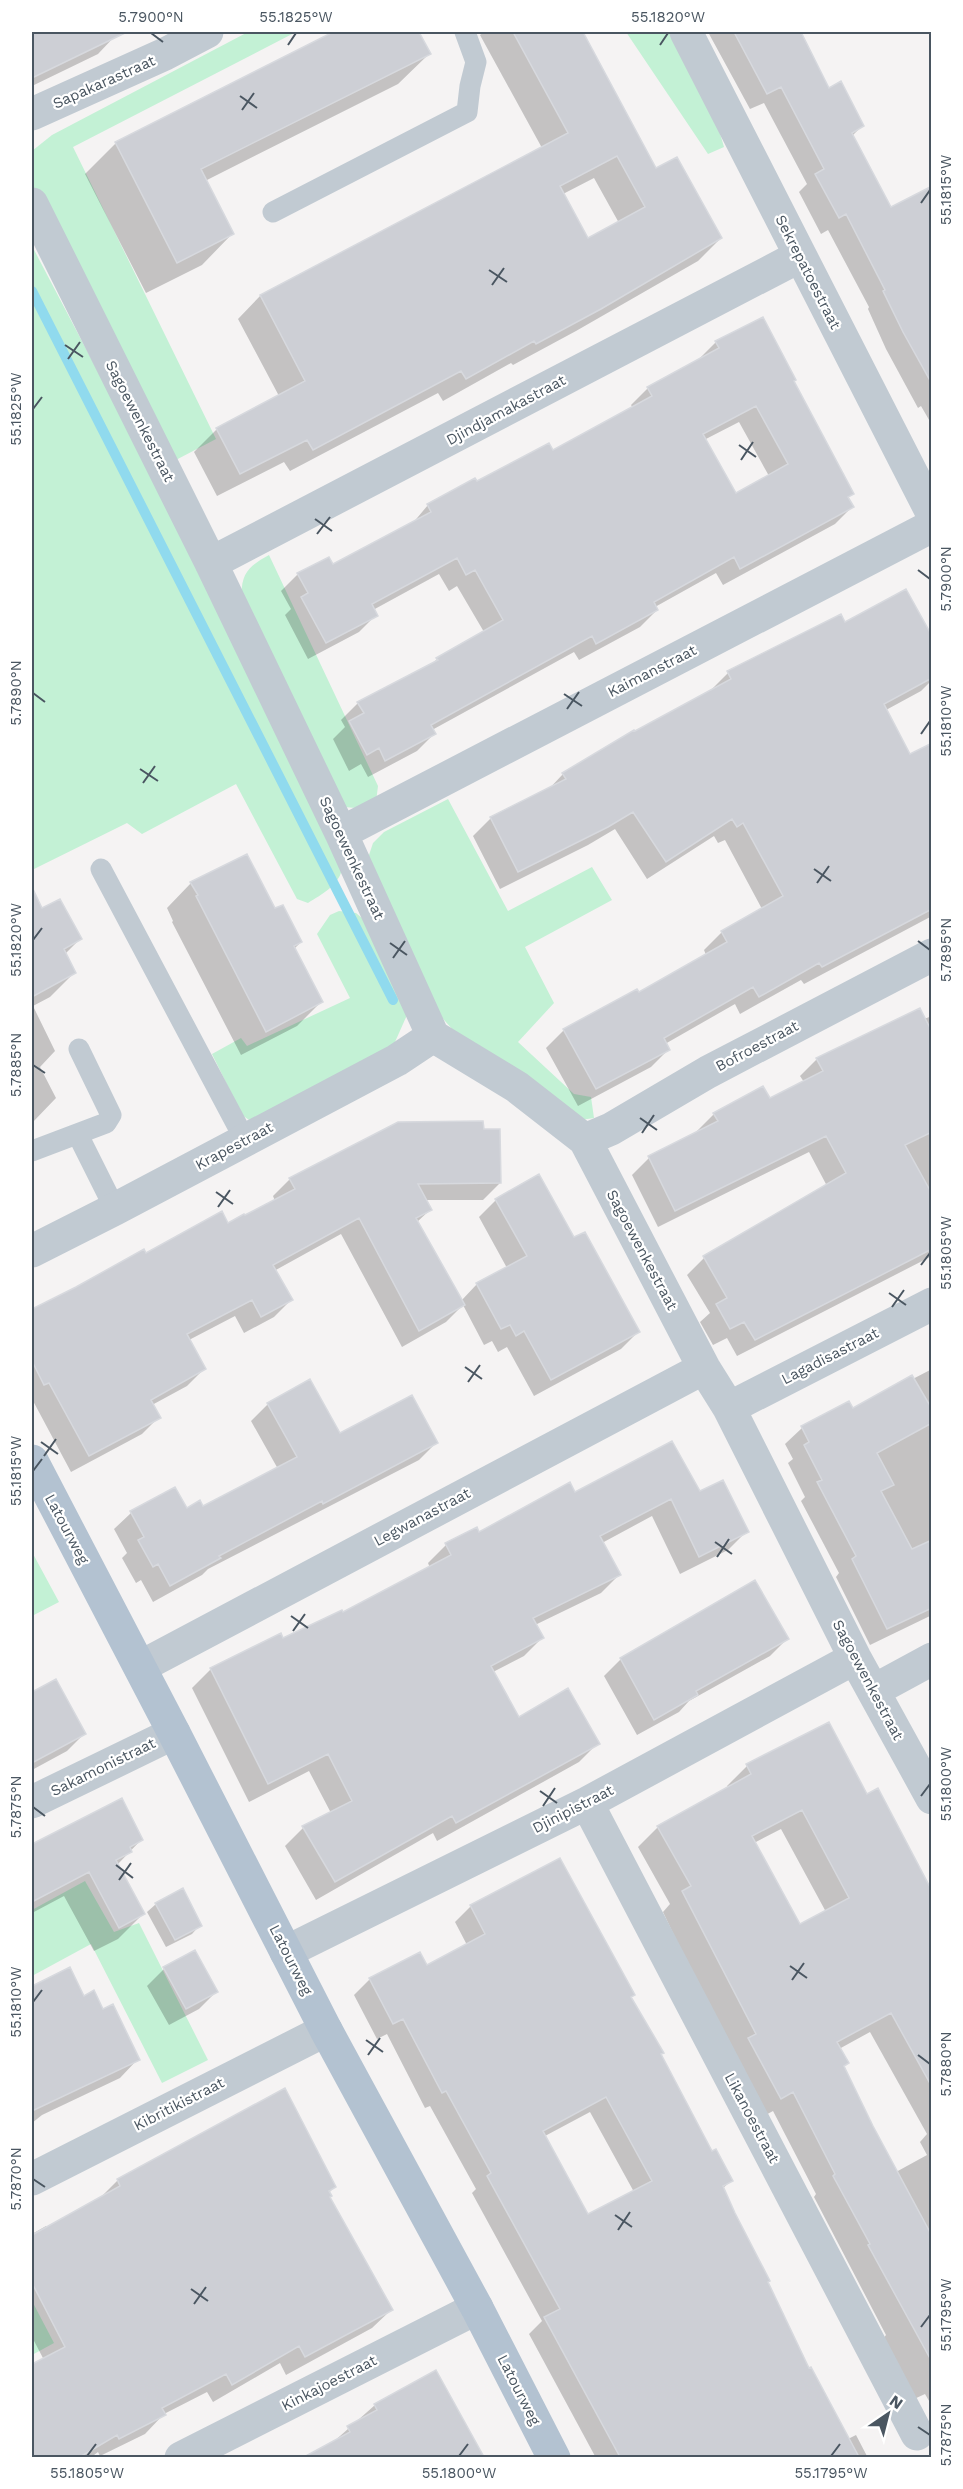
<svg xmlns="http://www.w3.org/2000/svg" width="963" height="2489" font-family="'Work Sans',sans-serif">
	<rect width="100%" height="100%" fill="#f5f3f3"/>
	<path fill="#c3f1d5" d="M248 32H296L73 147 216 439 172 462 32 190V151L52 135Z
		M626 32H673L716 120 724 147 708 154Z
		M32 246 200 566 342 870C337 887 322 894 308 903L297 899 236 784 142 834 127 823 32 870Z
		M269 555 378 786 376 802 356 808 344 807 242 601C240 575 247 567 269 555Z
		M448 799 508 911 592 867 612 900 525 947 554 1003 518 1042 574 1094 591 1097 594 1118 574 1121 461 1039 437 1012 368 858 373 843 384 832Z
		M339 911 356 913 362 918 407 1015 391 1051 252 1122 242 1115 212 1054 241 1038 247 1046 350 998 317 934 330 915Z
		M32 1552 59 1602 32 1616Z
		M85 1881 114 1932 139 1923 208 2060 162 2083 91 1944 32 1976V1910Z
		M32 2301 54 2343 32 2355Z"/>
	<path fill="#0003" fill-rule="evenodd" d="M32 32H115L116 35 98 54 32 86Z
		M336 32H418L429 54 398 84 205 181 232 234 202 265 146 293 85 174 116 143Z
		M484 32H581L655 170 721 238 698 261 576 331 513 365 511 363 443 401 438 393 290 471 284 462 217 496 194 452 217 429 279 396 238 319 260 296 542 148 480 35ZM594 178 619 223 587 240 563 194Z
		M708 32H799L828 90 862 126 852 136 932 292V425L921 406 918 408 886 349 868 309 869 307 828 230 821 234 799 192 807 184 764 103 750 109Z
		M716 342 792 381 852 494 847 499 852 507 835 524 723 585 716 573 655 607 657 610 640 627 579 660 574 652 432 730 434 734 417 751 368 777 361 764 349 771 333 739 345 727 341 720 358 703 430 666 437 659 484 632 457 586 449 591 439 574 373 610 376 615 359 632 308 659 285 615 291 609 281 591 298 574 333 566 412 524 428 505 552 452 633 408 631 405 648 388 699 359ZM739 422 769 476 735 495 704 440Z
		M845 624 932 659V680L921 691 886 710 909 756 932 745V916L804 984 801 980 740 1014 735 1004 665 1044 669 1049 651 1067 578 1106 546 1048 564 1030 638 994 706 955 704 950 722 932 762 909 725 840 718 843 714 836 647 879 615 829 588 845 500 889 473 836 491 818 547 791 563 774 710 691 728 673Z
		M191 883 275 910 301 942 294 949 321 1002 297 1026 241 1055 172 922 173 921 167 908Z
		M32 890 42 910 80 939 65 954 74 973 50 997 33 1006 55 1051 40 1067 56 1098 32 1123Z
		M932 1016V1256L737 1356 727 1338 713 1345 700 1322 710 1313 687 1275 704 1258 827 1186 809 1152 658 1227 632 1175 649 1158 698 1133 697 1131 714 1114 769 1100 804 1082 800 1076 817 1059Z
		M398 1123 500 1183 483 1200H425L430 1210 417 1222 461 1301 477 1284 507 1268 479 1217 496 1200 573 1239 638 1332 621 1349 534 1396 507 1347 498 1352 492 1341 484 1345 463 1305 446 1322 402 1347 341 1234 274 1271 291 1300 274 1317 244 1333 235 1316 189 1340 204 1369 187 1386 152 1405 159 1417 142 1434 71 1472 32 1399V1311L146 1256 227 1225 275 1201 273 1196 290 1179Z
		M932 1369V1615L870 1645 836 1577 839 1573 801 1501 805 1497 788 1463 793 1459 785 1444 802 1428 853 1410Z
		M268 1404 339 1435 436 1443 419 1460 208 1569 202 1575 153 1602 141 1580 136 1583 122 1558 127 1553 114 1529 131 1513 203 1508 278 1469 251 1421Z
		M699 1493 747 1531 728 1550 680 1574 652 1516 602 1543 619 1575 601 1593 535 1625 542 1638 524 1656 493 1672 518 1719 598 1743 579 1762 437 1841 433 1833 316 1900 285 1846 303 1828 331 1813 309 1771 249 1802 192 1688 211 1669 280 1635 282 1640 342 1614 430 1568 428 1563 446 1545 575 1494Z
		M755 1582 787 1639 770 1656 689 1701 679 1712 637 1735 604 1676 621 1659Z
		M55 1681 84 1734 67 1751 32 1770V1694Z
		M747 1766 866 1796 932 1893V2406L925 2394 912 2400 880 2342 886 2335 814 2197 816 2194 773 2111 760 2118 663 1912 670 1904 638 1847 658 1827 728 1788 727 1786ZM781 1829 826 1912 799 1926 754 1843ZM870 2032 927 2134 920 2142 927 2155 896 2172 843 2067 839 2049Z
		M121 1800 141 1840 117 1865 143 1914 118 1939 94 1951 64 1896 32 1913V1846Z
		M156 1904 200 1925 192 1934 166 1947 147 1912Z
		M471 1906 630 1998 711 2153 731 2181 722 2189 809 2370 848 2439 856 2435 868 2458H756L754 2453 745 2458H596L529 2334 542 2321 472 2193 476 2189 430 2106 425 2108 387 2034 377 2039 354 1995 370 1979 427 1967 467 1945 455 1922ZM590 2112 634 2192 588 2216 545 2136Z
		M70 1969 83 1998 102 2011 138 2059 120 2078 42 2115 32 2123V1987Z
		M164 1969 216 1992 199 2009 169 2025 147 1986Z
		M285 2090 334 2187 329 2193V2197L391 2310 372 2328 286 2375 280 2363 213 2402 207 2392 164 2414 145 2434 100 2456 98 2452 90 2458H32V2367L44 2360 32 2337V2234L46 2226 47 2229 99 2199 118 2180Z
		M375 2405 480 2452 475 2458H307L331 2444Z"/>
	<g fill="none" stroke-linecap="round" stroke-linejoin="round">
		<path stroke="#90daee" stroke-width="10" d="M32 291 393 1000"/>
	</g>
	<path fill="#cdcfd5" stroke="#d7d9de" stroke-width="1.5" fill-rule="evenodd" d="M32 32H127L32 78Z
		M333 32H419L431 54 201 169 234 234 177 263 115 142Z
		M513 32H583L656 168 677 157 722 238 601 309 536 344 534 341 466 379 461 371 313 450 307 440 240 474 216 428 305 381 260 295 568 133ZM617 156 645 207 588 238 560 186Z
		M734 32H801L829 88 841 81 864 126 852 133 891 207 932 186V384L903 332 883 291 885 290 846 214 839 218 815 174 824 169 781 87 767 94Z
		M763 317 796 380 794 381 854 494 848 497 854 507 740 569 734 557 654 602 658 610 596 644 592 636 431 725 436 734 385 761 379 748 367 755 349 721 364 713 357 702 438 660 436 658 503 620 475 570 466 575 457 558 372 604 378 616 326 643 301 597 308 593 297 573 329 557 333 564 431 512 427 504 475 478 477 481 549 443 553 450 652 396 647 387 719 348 715 341ZM756 406 788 464 736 493 703 434Z
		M906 589 932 636V678L884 704 910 754 932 743V909L822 967 819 963 759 997 753 987 664 1038 670 1050 596 1089 563 1029 637 989 639 992 727 942 721 931 783 896 743 823 737 827 732 819 666 862 633 812 608 827 518 872 490 817 566 779 562 773 634 730 635 731 731 679 727 671 841 614 845 622Z
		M247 854 275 908 283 905 302 942 294 946 323 1002 266 1032 196 896 198 895 190 882Z
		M32 887 42 908 60 899 82 939 64 949 76 973 32 997Z
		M920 1008 932 1032V1132L905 1145 932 1194V1249L755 1340 744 1322 730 1329 716 1304 727 1298 703 1256 846 1173 826 1136 675 1211 648 1156 718 1121 713 1113 763 1086 770 1098 823 1071 816 1058Z
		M483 1121 484 1129H500L501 1183 418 1184 432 1210 416 1218 465 1305 419 1331 359 1218 273 1265 293 1300 261 1317 252 1300 187 1334 206 1369 151 1400 161 1418 89 1456 49 1383 44 1385 32 1361V1309L76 1287 144 1249 146 1253 222 1211 228 1223 244 1214 245 1215 295 1189 289 1178 398 1122Z
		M539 1174 574 1237 585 1232 640 1332 551 1380 524 1331 516 1336 510 1325 501 1329 476 1283 527 1256 495 1199Z
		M912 1375 932 1409V1423L877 1453 894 1485 881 1491 912 1549 932 1540V1608L887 1629 852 1559 856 1556 817 1482 822 1480 804 1445 809 1442 801 1426 849 1401 853 1408Z
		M310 1379 340 1433 412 1395 438 1443 323 1504 322 1501 219 1556 221 1558 170 1586 158 1564 153 1567 138 1540 144 1537 130 1511 175 1487 187 1508 200 1500 203 1506 297 1457 267 1403Z
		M672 1441 700 1491 723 1480 749 1532 699 1557 671 1499 600 1536 621 1575 533 1618 544 1638 491 1666 519 1717 568 1688 600 1744 456 1823 452 1816 335 1882 302 1826 352 1801 328 1754 268 1784 210 1668 281 1633 283 1638 342 1610 343 1612 451 1555 445 1543 477 1527 479 1532 570 1482 575 1492Z
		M755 1580 789 1639 696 1691 698 1695 654 1720 620 1658Z
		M56 1679 86 1734 32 1763V1692Z
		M829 1722 867 1794 878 1788 932 1891V2087L891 2013 837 2042 849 2063 844 2066 873 2126 932 2236V2362L868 2245 870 2244 833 2176 835 2174 793 2092 781 2099 748 2038 756 2034 682 1891 691 1886 657 1826 751 1774 746 1764ZM802 1810 849 1898 800 1924 752 1836Z
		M122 1798 143 1840 130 1847 132 1852 116 1860 145 1914 119 1928 89 1872 32 1902V1844Z
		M560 1858 635 1995 631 1997 664 2053 661 2054 712 2151 716 2149 733 2181 723 2186 735 2213 770 2281 768 2282 809 2368 811 2367 859 2457H620L544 2317 560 2309 487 2176 491 2173 446 2091 442 2093 403 2019 393 2024 369 1978 420 1952 427 1965 485 1934 470 1905ZM606 2097 652 2181 588 2214 543 2131Z
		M183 1888 202 1926 175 1940 155 1903Z
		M195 1950 218 1992 186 2009 163 1967Z
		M70 1967 84 1996 94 1990 103 2009 113 2004 140 2060 32 2111V1986Z
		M285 2088 336 2187 329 2191 332 2196 330 2197 393 2310 305 2357 299 2346 232 2385 226 2374 162 2408 166 2415 119 2439 117 2435 80 2457H32V2364L65 2347 32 2283V2235L120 2186 117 2179Z
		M436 2370 484 2457H304L350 2432 347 2426 377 2410 374 2404Z"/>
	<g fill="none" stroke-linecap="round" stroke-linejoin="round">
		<path stroke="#c1cad2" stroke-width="21" d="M273 212 467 112 470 86 476 62 465 32
			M101 869 245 1140
			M78 1135 115 1209
			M32 1151 106 1123 111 1115 79 1049"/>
		<path stroke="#c1cad2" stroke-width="33" d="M686 32 932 513
			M32 114 165 54 207 32
			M32 204 211 563 341 833 433 1036 517 1087 585 1140 704 1368 729 1408 855 1658 932 1798
			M211 563 800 256
			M341 833 932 526
			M585 1140 611 1129 708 1072 932 955
			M32 1251 115 1209 397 1060 433 1036
			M729 1408 932 1304
			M140 1667 704 1368
			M873 1691 932 1659
			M32 1802 174 1733
			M587 1803 917 2434
			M286 1952 587 1803 855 1658
			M32 2179 326 2030
			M181 2458 477 2308"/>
		<path stroke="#b3c2d1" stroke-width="33" d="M32 1461 174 1733 326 2030 477 2308 554 2458"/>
	</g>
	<path fill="none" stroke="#4a5661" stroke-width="2" d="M151 33 163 42M288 45 296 33M660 45 668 33M240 96 257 108M242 110 254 93M921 203 930 190M489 270 507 282M492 285 504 268M65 345 83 357M68 359 80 342M33 409 42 397M739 445 756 457M741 460 753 442M315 519 332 531M317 534 330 517M918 570 930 579M33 693 45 702M564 694 582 706M567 709 579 692M921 734 930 721M140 769 158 781M143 783 155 766M814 869 831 881M817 883 829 866M33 940 42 928M918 941 930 950M390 943 407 955M393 958 405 941M33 1065 45 1073M640 1118 657 1130M642 1133 654 1115M216 1192 233 1204M218 1207 230 1190M921 1265 930 1253M889 1293 906 1305M892 1307 904 1290M465 1367 482 1379M468 1382 480 1365M41 1442 58 1454M44 1456 56 1439M33 1471 42 1459M715 1542 732 1554M717 1557 729 1539M291 1616 308 1628M293 1631 305 1614M540 1791 557 1803M921 1796 930 1784M543 1806 555 1788M33 1807 45 1816M116 1865 133 1878M119 1880 131 1863M790 1966 807 1978M792 1980 804 1963M33 2002 42 1990M366 2040 383 2052M368 2055 380 2038M918 2055 930 2064M33 2179 45 2187M615 2215 632 2227M618 2230 630 2212M191 2289 208 2301M194 2304 206 2287M921 2327 930 2315M918 2427 930 2435M87 2456 96 2444M459 2456 468 2444M831 2456 840 2444"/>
	<g text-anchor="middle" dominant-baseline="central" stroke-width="4.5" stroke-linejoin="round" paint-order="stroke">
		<g font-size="15" fill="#4a5661" stroke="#fff">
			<text transform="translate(104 82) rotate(-24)">Sapakarastraat</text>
			<text transform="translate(808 272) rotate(63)">Sekrepatoestraat</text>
			<text transform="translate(506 410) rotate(-28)">Djindjamakastraat</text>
			<text transform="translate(140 421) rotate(63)">Sagoewenkestraat</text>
			<text transform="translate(652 671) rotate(-27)">Kaimanstraat</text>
			<text transform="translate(352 858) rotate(65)">Sagoewenkestraat</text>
			<text transform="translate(757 1046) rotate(-28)">Bofroestraat</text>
			<text transform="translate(234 1146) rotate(-28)">Krapestraat</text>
			<text transform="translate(642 1250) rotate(62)">Sagoewenkestraat</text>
			<text transform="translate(830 1356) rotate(-27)">Lagadisastraat</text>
			<text transform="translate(422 1517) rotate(-28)">Legwanastraat</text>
			<text transform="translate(67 1529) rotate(62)">Latourweg</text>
			<text transform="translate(868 1680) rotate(62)">Sagoewenkestraat</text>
			<text transform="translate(103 1767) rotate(-26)">Sakamonistraat</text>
			<text transform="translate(573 1809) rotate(-27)">Djinipistraat</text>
			<text transform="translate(291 1960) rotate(63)">Latourweg</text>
			<text transform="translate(179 2104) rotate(-27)">Kibritikistraat</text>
			<text transform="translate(752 2118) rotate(62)">Likanoestraat</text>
			<text transform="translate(329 2383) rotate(-27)">Kinkajoestraat</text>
			<text transform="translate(519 2390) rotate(63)">Latourweg</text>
		</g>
	</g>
	<rect width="963" height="2489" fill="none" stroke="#ffffff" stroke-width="66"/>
	<g transform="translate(888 2414) rotate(35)" stroke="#ffffff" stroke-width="4.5" paint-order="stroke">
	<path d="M0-4.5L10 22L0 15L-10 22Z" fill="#4a5661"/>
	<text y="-9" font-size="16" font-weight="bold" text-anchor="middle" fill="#4a5661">N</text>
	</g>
	<rect x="33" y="33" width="897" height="2423" fill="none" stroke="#4a5661" stroke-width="2"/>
	<g font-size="15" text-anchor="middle" fill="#4a5661">
		<text x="151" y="22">5.7900°N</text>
		<text x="296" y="22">55.1825°W</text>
		<text x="668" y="22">55.1820°W</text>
		<text transform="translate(946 190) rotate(-90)" y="5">55.1815°W</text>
		<text transform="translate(16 409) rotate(-90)" y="5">55.1825°W</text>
		<text transform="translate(946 579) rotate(-90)" y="5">5.7900°N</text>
		<text transform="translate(16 693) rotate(-90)" y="5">5.7890°N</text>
		<text transform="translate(946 721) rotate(-90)" y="5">55.1810°W</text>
		<text transform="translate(16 940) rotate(-90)" y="5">55.1820°W</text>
		<text transform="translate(946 950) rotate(-90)" y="5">5.7895°N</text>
		<text transform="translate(16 1065) rotate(-90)" y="5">5.7885°N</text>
		<text transform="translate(946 1253) rotate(-90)" y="5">55.1805°W</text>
		<text transform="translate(16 1471) rotate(-90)" y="5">55.1815°W</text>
		<text transform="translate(946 1784) rotate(-90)" y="5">55.1800°W</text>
		<text transform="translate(16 1807) rotate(-90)" y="5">5.7875°N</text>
		<text transform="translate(16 2002) rotate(-90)" y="5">55.1810°W</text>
		<text transform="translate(946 2064) rotate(-90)" y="5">5.7880°N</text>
		<text transform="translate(16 2179) rotate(-90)" y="5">5.7870°N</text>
		<text transform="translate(946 2315) rotate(-90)" y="5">55.1795°W</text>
		<text transform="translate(946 2435) rotate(-90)" y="5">5.7875°N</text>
		<text x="87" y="2478">55.1805°W</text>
		<text x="459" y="2478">55.1800°W</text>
		<text x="831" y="2478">55.1795°W</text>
	</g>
</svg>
